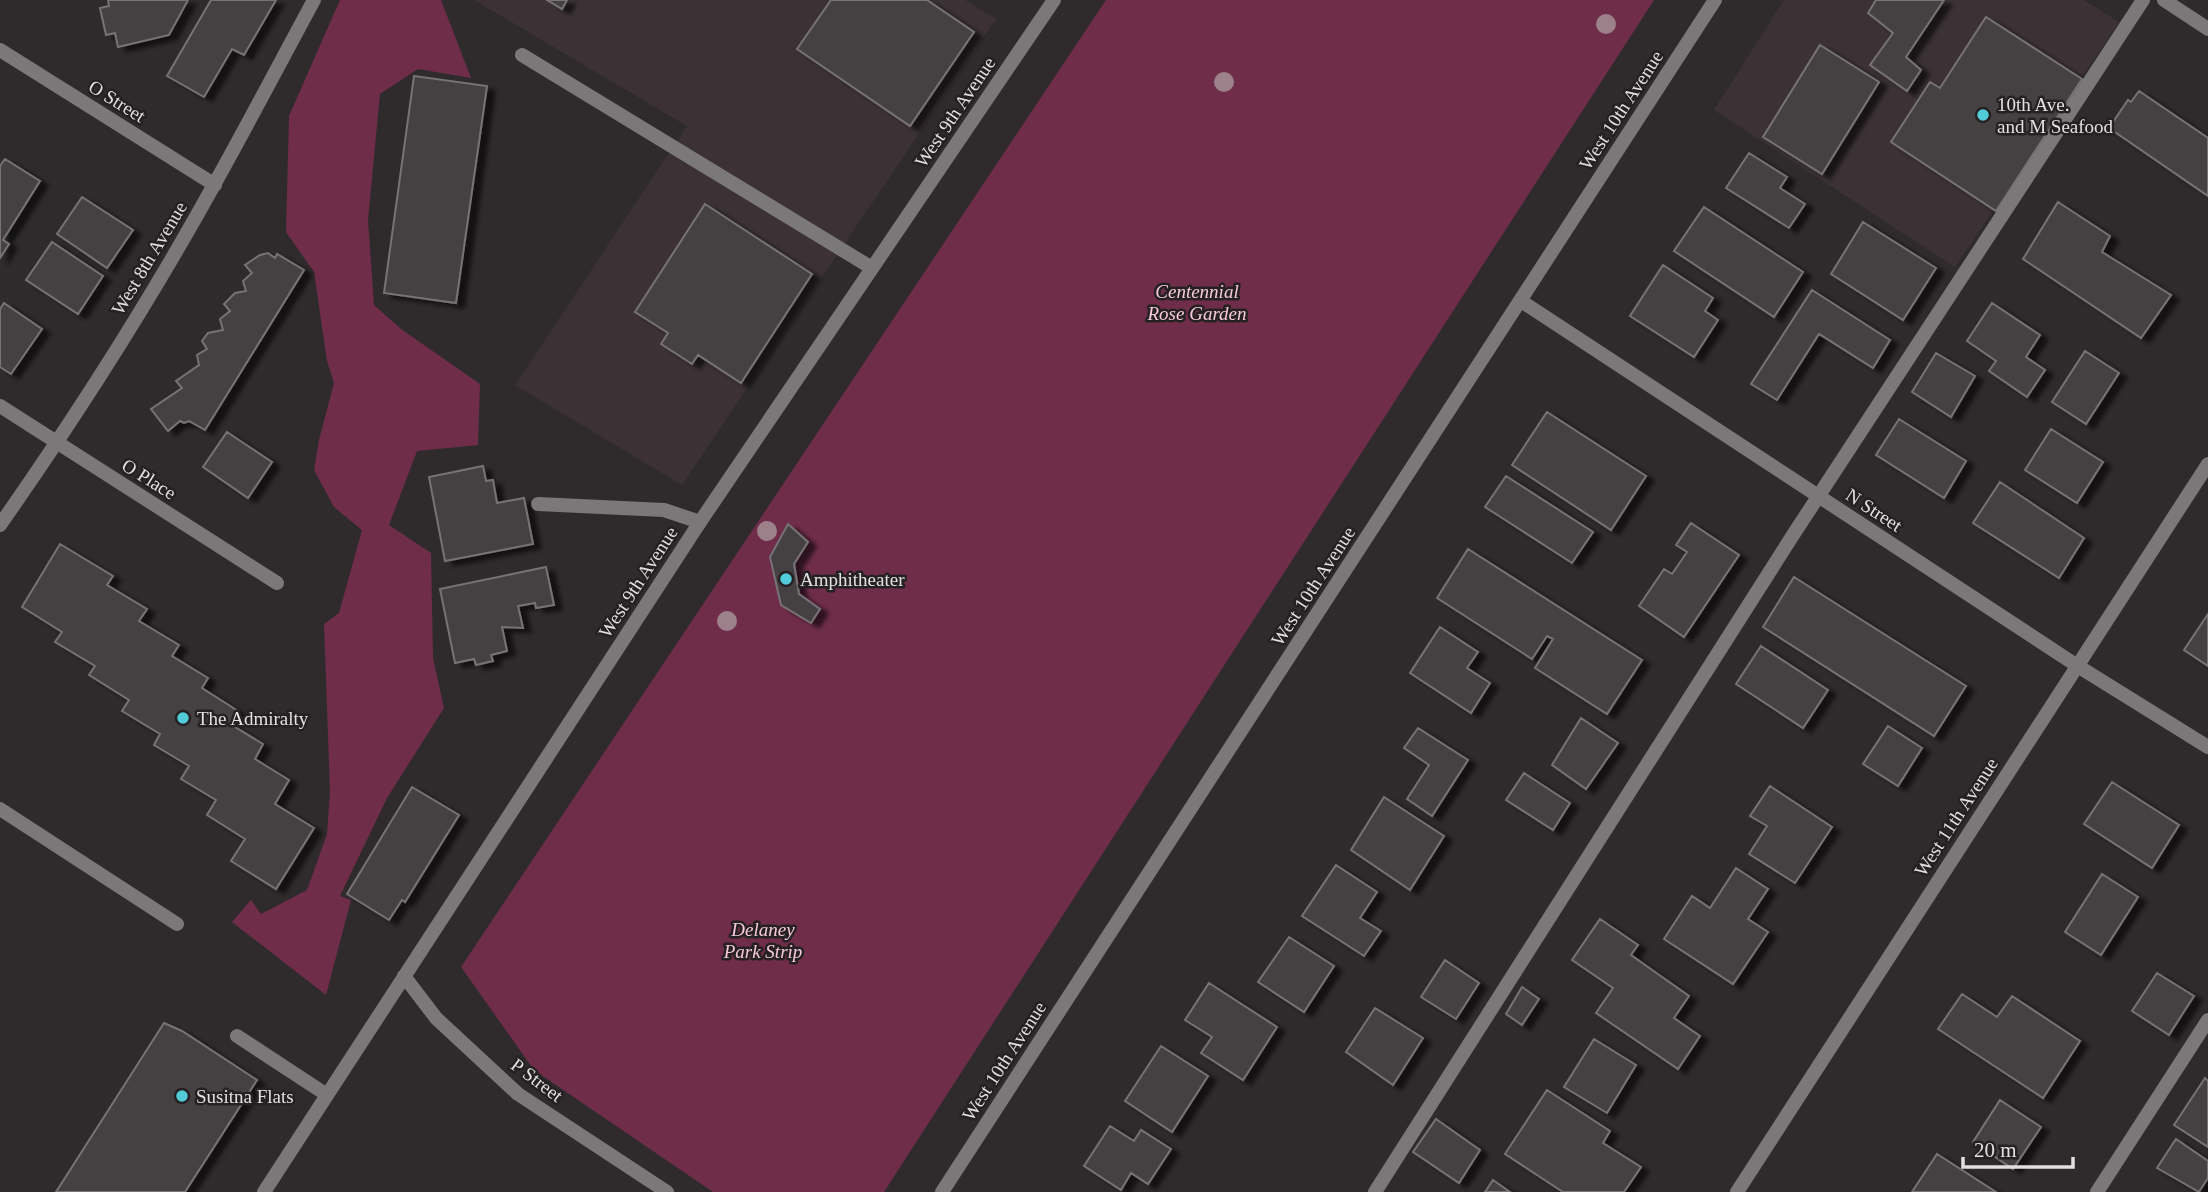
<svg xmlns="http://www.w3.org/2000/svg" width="2208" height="1192" font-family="'Times New Roman',serif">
	<defs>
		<filter id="shadow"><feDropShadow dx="8" dy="4.5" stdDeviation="2" flood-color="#0009"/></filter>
	</defs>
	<rect width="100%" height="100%" fill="#2f2b2c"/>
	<path fill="#3c3235" d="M474 0H965L996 19 682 485 515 385 687 126Z
		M1784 0H2084L2119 22 1955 267 1714 110Z"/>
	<path fill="#6f2d4a" d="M340 0H441L471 78 418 69 380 94 368 220 374 305 401 329 480 384 478 445 417 451 389 525 431 553 433 658 444 708 387 798 340 896 351 900 326 995 232 922 251 900 261 914 307 890 327 834 330 791 324 624 339 613 362 530 334 507 314 470 319 440 334 383 327 361 314 272 286 232 289 116Z
		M1106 0H1654L884 1192H713L534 1070 461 967Z"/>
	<path fill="#444142" stroke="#767274" stroke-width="2" filter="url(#shadow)" d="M108 0H188L169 35 118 47 115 33 106 35 100 8 109 6Z
		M211 0H276L244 55 232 49 204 97 167 76Z
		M547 0H567L562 9Z
		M831 0H927L974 32 910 126 797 49Z
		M1876 0H1944L1906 57 1921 70 1907 91 1870 65 1893 33 1868 13Z
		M1986 17 2082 79 1996 211 1891 142 1930 82 1940 88Z
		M1820 45 1879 82 1822 174 1763 137Z
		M414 76 487 86 456 303 384 293Z
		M2139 91 2208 138V196L2109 128 2128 100 2131 102Z
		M1749 153 1787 177 1780 188 1805 204 1789 228 1726 188Z
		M5 159 40 181 3 240 9 244 0 258V166Z
		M82 197 133 230 107 268 57 234Z
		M2058 202 2110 236 2102 252 2171 295 2141 338 2023 259Z
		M705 204 812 274 741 383 698 355 692 364 661 344 668 333 635 312Z
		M1704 207 1803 272 1774 317 1674 251Z
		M1863 222 1936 268 1903 320 1831 274Z
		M52 242 103 276 78 314 26 280Z
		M268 253 275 258 277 254 304 270 205 430 189 421 184 423 180 421 168 431 151 409 182 388 176 381 199 365 197 355 207 349 202 341 208 333 223 330 220 319 230 311 224 304 235 293 246 291 243 281 252 273 245 265 260 255Z
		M1663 265 1713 298 1705 311 1718 320 1694 357 1630 316Z
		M1812 290 1890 340 1873 368 1819 334 1777 400 1751 384Z
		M4 303 42 329 11 374 0 367V309Z
		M1992 303 2040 335 2026 357 2045 370 2027 397 1989 371 1996 361 1967 341Z
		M2085 351 2119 373 2086 424 2052 402Z
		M1936 353 1975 376 1951 417 1912 392Z
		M1547 412 1646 476 1611 530 1512 465Z
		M1899 419 1966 461 1944 498 1876 455Z
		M2051 429 2103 462 2077 503 2025 470Z
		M227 432 272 462 248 498 203 467Z
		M483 466 486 481 493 480 497 503 524 498 533 544 445 561 429 477Z
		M1506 476 1593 532 1572 563 1485 507Z
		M2000 482 2084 538 2059 578 1973 523Z
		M1691 523 1739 555 1684 637 1639 606 1664 569 1672 574 1687 552 1676 545Z
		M788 524 808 542 794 564 799 594 820 609 811 623 781 605 770 557Z
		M60 544 113 576 107 585 147 609 139 621 179 645 172 656 208 678 202 688 238 711 230 724 263 744 255 759 289 780 275 804 314 828 276 889 231 861 245 839 207 815 216 800 181 779 189 766 154 745 160 734 122 711 129 700 89 675 95 666 55 642 62 632 22 607Z
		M1468 549 1642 660 1607 714 1535 668 1553 639 1547 636 1532 659 1437 598Z
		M546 567 554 605 536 608 535 603 518 606 523 628 502 627 507 651 491 655 493 661 476 665 474 659 455 663 440 589Z
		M1794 577 1966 686 1934 736 1763 627Z
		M2208 614V666L2184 650Z
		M1440 627 1478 652 1467 668 1490 683 1471 713 1410 673Z
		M1761 646 1828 690 1803 728 1736 684Z
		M1581 718 1618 743 1586 789 1552 765Z
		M1888 726 1922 748 1898 786 1863 764Z
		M1418 728 1468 760 1432 816 1407 799 1429 765 1404 748Z
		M1524 773 1570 803 1553 830 1506 800Z
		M2112 782 2179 825 2152 868 2084 824Z
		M1770 786 1832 827 1795 883 1749 854 1767 826 1750 816Z
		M412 787 459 815 405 902 402 900 389 920 347 894Z
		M1384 797 1444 836 1410 890 1351 850Z
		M1336 865 1377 892 1360 918 1381 931 1364 956 1302 916Z
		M1736 868 1768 889 1748 919 1768 932 1733 984 1664 939 1692 896 1710 908Z
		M2102 874 2138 897 2101 955 2065 932Z
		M1600 919 1638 945 1631 955 1689 996 1674 1018 1700 1036 1678 1069 1596 1013 1613 988 1572 960Z
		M1289 937 1334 966 1304 1012 1258 982Z
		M1445 960 1479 983 1456 1019 1421 997Z
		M2157 973 2194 996 2169 1035 2132 1011Z
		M1209 983 1277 1027 1243 1080 1201 1053 1212 1037 1185 1020Z
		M1522 987 1539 999 1522 1025 1506 1014Z
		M1962 994 1997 1017 2012 996 2080 1041 2043 1098 1938 1029Z
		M1375 1008 1423 1038 1393 1085 1346 1052Z
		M164 1023 182 1031 257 1080 185 1192H56Z
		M1594 1039 1636 1065 1607 1113 1564 1087Z
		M1161 1046 1208 1076 1172 1132 1125 1101Z
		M2205 1078 2208 1081V1147L2174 1125Z
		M1547 1090 1610 1131 1603 1143 1641 1167 1624 1192H1563L1505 1154Z
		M2000 1100 2041 1127 2013 1169 1973 1142Z
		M1436 1119 1480 1150 1459 1183 1413 1152Z
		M1110 1126 1134 1141 1141 1130 1171 1149 1148 1184 1131 1173 1121 1190 1084 1166Z
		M2176 1139 2208 1161V1178L2199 1192 2157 1168Z
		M1937 1154 1996 1192H1912Z
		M1493 1180 1510 1192H1485Z"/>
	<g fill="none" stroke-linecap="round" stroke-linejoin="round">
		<path stroke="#7a7878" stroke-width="14" d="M522 55 872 268
			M538 504 664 510 700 522
			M237 1036 327 1095
			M1375 1192 1793 535 2143 0
			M2097 1192 2208 1020"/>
		<path stroke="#7a7878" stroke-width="14" d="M2164 0 2208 29
			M0 50 215 185
			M1521 301 2076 665 2208 747
			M0 406 277 583
			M0 525C77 415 150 301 215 183 249 122 281 61 314 0
			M0 809 177 924
			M404 976 436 1018 518 1094 667 1192
			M264 1192 700 522 1054 0
			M942 1192 1715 0
			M1737 1192 2208 464"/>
	</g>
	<g fill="#9c818b">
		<circle cx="1606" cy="24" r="10"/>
		<circle cx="1224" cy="82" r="10"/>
		<circle cx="767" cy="531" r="10"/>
		<circle cx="727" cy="621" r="10"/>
	</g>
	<g fill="#52cbd8" stroke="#252122" stroke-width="2.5">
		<circle cx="1983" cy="115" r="7"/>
		<circle cx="786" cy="579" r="7"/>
		<circle cx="183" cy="718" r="7"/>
		<circle cx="182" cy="1096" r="7"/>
	</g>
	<g text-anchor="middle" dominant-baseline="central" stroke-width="5" stroke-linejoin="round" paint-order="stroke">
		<g font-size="19" fill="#e1dfe0" stroke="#252122">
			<text transform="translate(117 101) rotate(32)">O Street</text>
			<text transform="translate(1621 110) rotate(-57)">West 10th Avenue</text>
			<text transform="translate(955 112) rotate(-56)">West 9th Avenue</text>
			<text transform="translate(149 258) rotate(-59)">West 8th Avenue</text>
			<text transform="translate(149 479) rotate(32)">O Place</text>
			<text transform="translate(1874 510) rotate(33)">N Street</text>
			<text transform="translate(638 582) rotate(-57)">West 9th Avenue</text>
			<text transform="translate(1313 586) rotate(-57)">West 10th Avenue</text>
			<text transform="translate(1956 817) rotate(-57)">West 11th Avenue</text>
			<text transform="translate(1004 1061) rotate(-57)">West 10th Avenue</text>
			<text transform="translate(537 1080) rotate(37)">P Street</text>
		</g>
		<g font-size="19" fill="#e1dfe0" stroke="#252122" text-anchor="start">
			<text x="1997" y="104">10th Ave.<tspan x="1997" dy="22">and M Seafood</tspan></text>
			<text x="800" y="579">Amphitheater</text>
			<text x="197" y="718">The Admiralty</text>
			<text x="196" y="1096">Susitna Flats</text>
		</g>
		<g font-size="19" font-style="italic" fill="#f6c8d9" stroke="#252122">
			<text x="1197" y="291">Centennial<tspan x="1197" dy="22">Rose Garden</tspan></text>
			<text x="763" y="929">Delaney<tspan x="763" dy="22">Park Strip</tspan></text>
		</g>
	</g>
	<path d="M1963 1157v10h110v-10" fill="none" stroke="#e1dfe0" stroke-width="3.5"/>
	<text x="1974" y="1157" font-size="21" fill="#e1dfe0" stroke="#252122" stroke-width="5" paint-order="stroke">20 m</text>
</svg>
